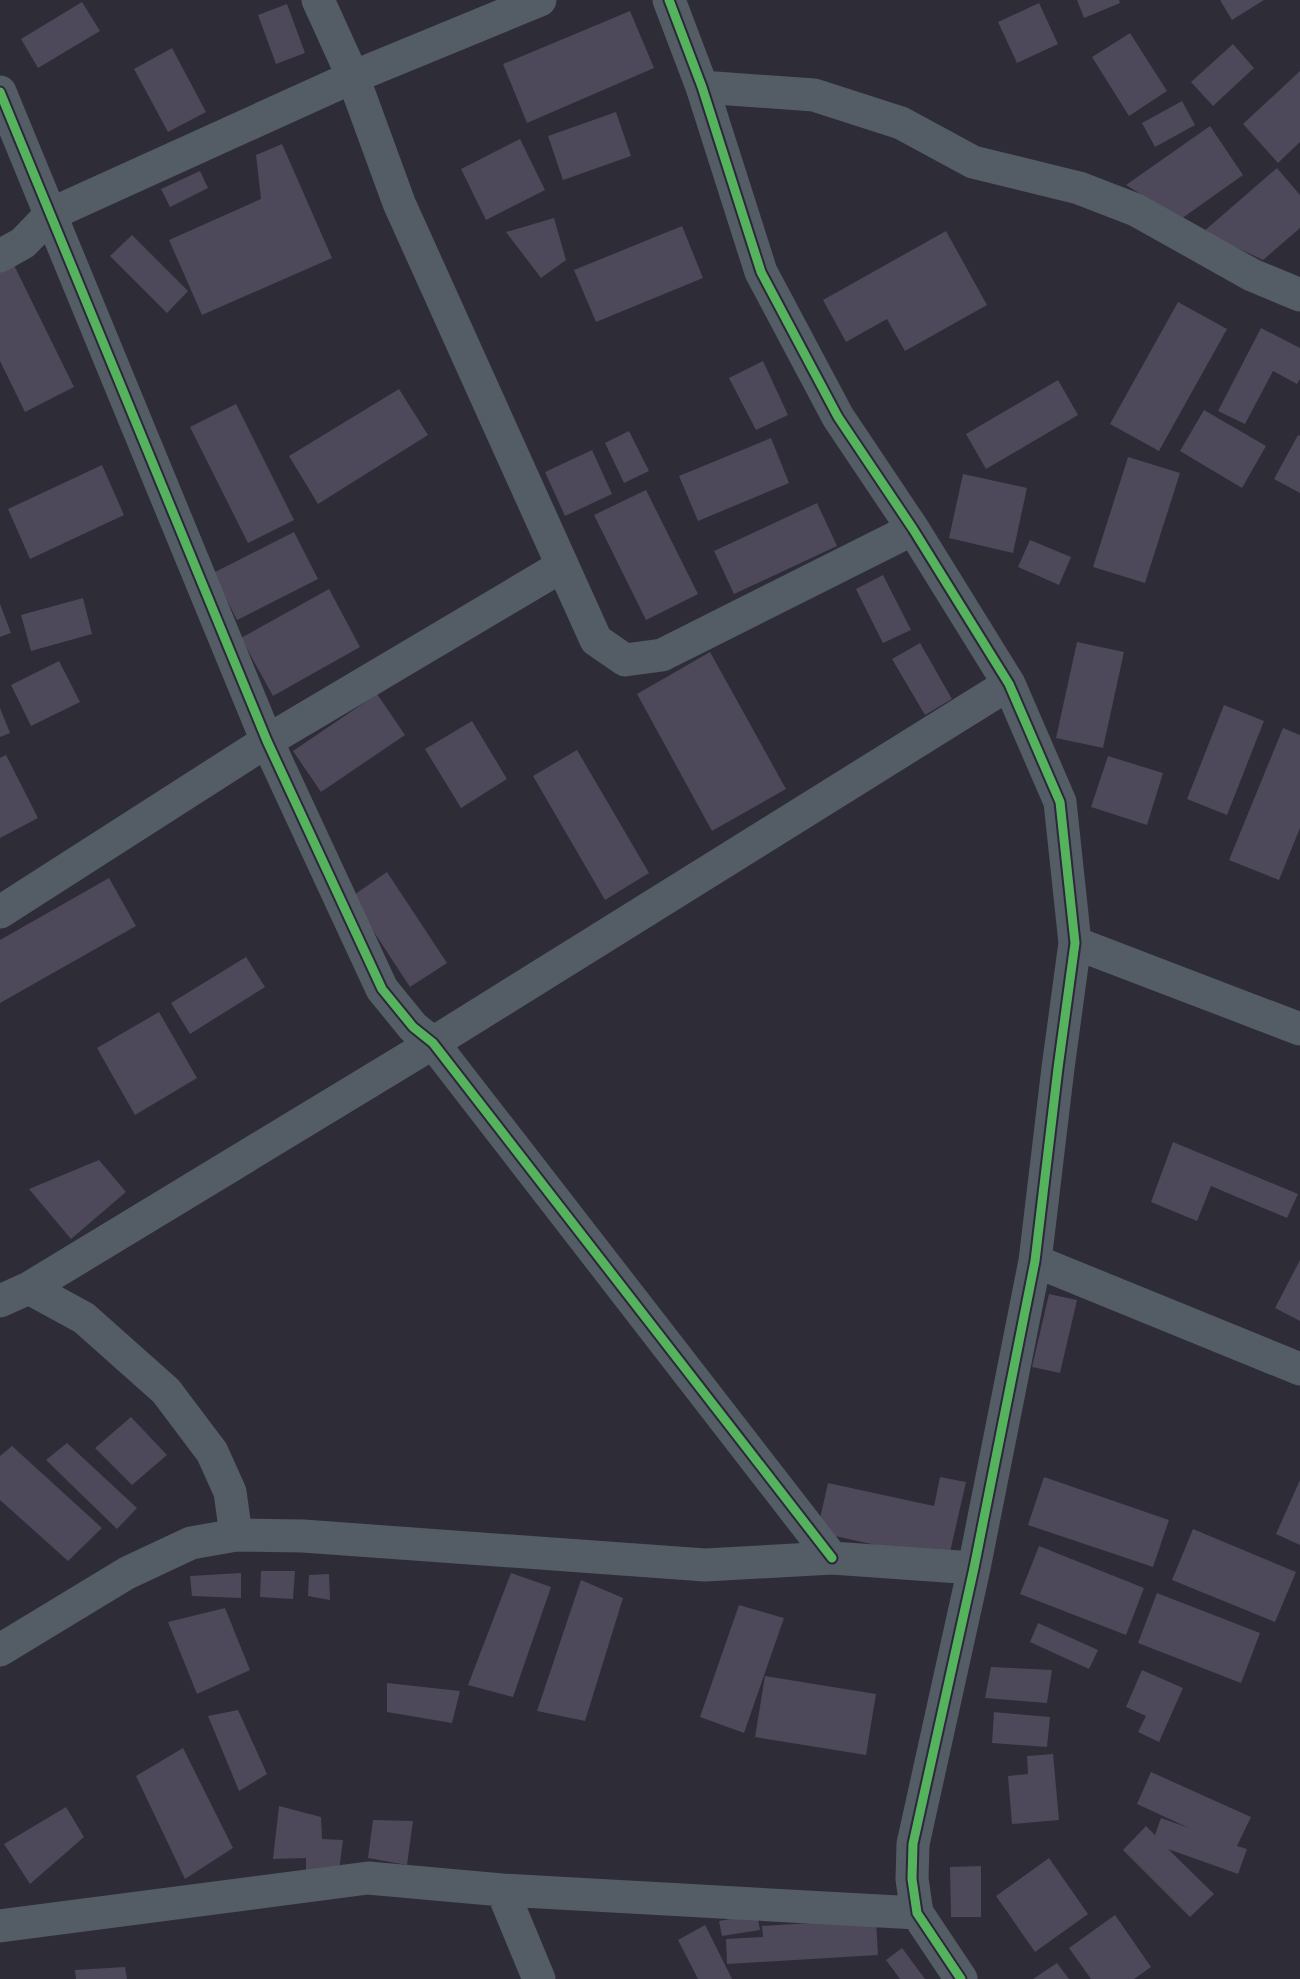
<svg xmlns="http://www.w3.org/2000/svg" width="1300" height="1979" font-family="'Public Sans',sans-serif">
	<rect width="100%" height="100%" fill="#2e2c37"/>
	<path fill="#4d485a" d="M1077 0H1119L1120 3 1084 18Z
		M1220 0H1264L1232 20Z
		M82 2 100 31 38 68 21 39Z
		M1039 3 1058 44 1017 63 998 22Z
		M287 4 305 53 276 64 258 15Z
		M630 11 654 68 527 123 503 64Z
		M1130 33 1167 91 1129 116 1092 57Z
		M1233 44 1254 68 1213 106 1191 82Z
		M172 48 206 112 168 132 134 69Z
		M1300 71V142L1278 163 1243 124Z
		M1182 101 1195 125 1155 147 1142 123Z
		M616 112 631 156 563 180 548 136Z
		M1210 126 1243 175 1181 219 1126 185Z
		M520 139 545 190 486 220 461 169Z
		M282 144 332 258 202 315 169 240 261 199 256 155Z
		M1277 168 1300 195V228L1263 260 1203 232Z
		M200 171 208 188 170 207 161 189Z
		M554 218 566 260 541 278 506 232Z
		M682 226 703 278 596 322 574 270Z
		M946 231 987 305 905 351 887 319 846 342 823 300Z
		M132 235 188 291 167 313 110 256Z
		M9 255 74 387 25 412 0 361V260Z
		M1178 302 1227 329 1159 451 1110 424Z
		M1261 328 1300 348V379L1297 384 1273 371 1245 424 1218 411Z
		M763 361 788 415 756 430 729 378Z
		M1058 380 1078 415 986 469 966 434Z
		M399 389 428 435 318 504 289 456Z
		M236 404 294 520 248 543 190 427Z
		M1204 410 1266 446 1242 488 1180 451Z
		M629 431 649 471 624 483 605 443Z
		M1298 435 1300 436V493L1274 479Z
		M771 438 789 483 698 521 679 476Z
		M592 450 612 494 565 516 545 472Z
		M1128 457 1180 473 1145 583 1093 567Z
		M102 465 124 515 30 559 8 509Z
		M963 474 1027 488 1013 553 949 538Z
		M646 490 698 594 646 620 594 515Z
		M817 503 837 546 734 594 714 551Z
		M294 532 318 579 237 620 213 573Z
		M1030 540 1071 557 1059 585 1018 567Z
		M883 575 911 630 883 643 856 589Z
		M329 589 360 647 273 696 241 638Z
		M83 598 92 634 31 651 21 615Z
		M0 604 11 633 0 637Z
		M1077 642 1124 652 1103 748 1056 738Z
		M920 643 952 699 925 715 892 659Z
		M710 652 786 789 712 831 637 694Z
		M59 661 80 702 31 726 11 685Z
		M377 694 405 735 321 792 293 751Z
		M1224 705 1264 721 1227 815 1187 799Z
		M0 708 10 733 0 737Z
		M472 721 507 779 461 808 425 749Z
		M1283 728 1300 735V828L1279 880 1229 860Z
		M577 750 649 873 605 900 533 776Z
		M6 755 38 818 0 838V758Z
		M1108 756 1163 773 1147 825 1091 807Z
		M387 872 447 963 410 987 351 897Z
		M109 878 136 926 0 1003V940Z
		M246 957 265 987 190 1034 171 1003Z
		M159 1012 197 1078 135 1115 97 1048Z
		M1173 1142 1298 1194 1287 1218 1211 1186 1197 1221 1151 1202Z
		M99 1160 126 1192 71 1239 29 1189Z
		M1300 1260V1321L1275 1308Z
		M1049 1294 1077 1300 1060 1373 1032 1367Z
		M131 1417 167 1455 132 1485 95 1448Z
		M67 1443 137 1508 117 1529 46 1460Z
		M12 1446 102 1528 68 1561 0 1500V1456Z
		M940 1477 966 1482 948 1561 817 1532 828 1483 934 1506Z
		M1044 1477 1169 1520 1153 1567 1028 1525Z
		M1300 1480V1545L1276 1534Z
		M1193 1529 1296 1572 1275 1622 1172 1580Z
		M1039 1546 1144 1588 1126 1635 1020 1594Z
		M261 1571H295L293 1599 260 1597Z
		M241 1573V1598L192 1596 190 1576Z
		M511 1573 551 1587 513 1697 468 1685Z
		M329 1574 330 1600 308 1596 309 1575Z
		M581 1580 623 1598 585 1721 537 1711Z
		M1157 1593 1260 1633 1241 1683 1138 1643Z
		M739 1605 784 1618 744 1733 700 1717Z
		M225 1608 250 1670 197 1694 168 1622Z
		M1038 1623 1098 1650 1089 1669 1030 1642Z
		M991 1667 1052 1670 1047 1703 985 1698Z
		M1142 1670 1183 1688 1159 1742 1138 1732 1146 1716 1126 1707Z
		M765 1676 876 1694 866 1755 755 1737Z
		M387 1683 460 1691 452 1723 387 1712Z
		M238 1710 267 1774 239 1791 208 1716Z
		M994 1712 1050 1717 1047 1747 992 1743Z
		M183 1748 233 1848 185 1879 136 1776Z
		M1053 1754 1059 1820 1012 1824 1008 1776 1028 1774 1027 1756Z
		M1151 1772 1251 1817 1237 1846 1247 1849 1238 1874 1168 1849 1214 1894 1190 1917 1123 1850 1146 1826 1155 1835 1161 1818 1189 1828 1137 1804Z
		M279 1806 321 1817 322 1839 343 1840 339 1871 306 1870V1858L273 1859Z
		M66 1807 84 1837 30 1884 4 1844Z
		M373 1820 413 1821 407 1865 368 1858Z
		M1049 1858 1088 1914 1035 1952 996 1896Z
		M981 1866V1917H951L950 1867Z
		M757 1914 760 1930 722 1936 719 1921Z
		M1115 1915 1151 1967 1134 1979H1091L1069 1948Z
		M876 1919 878 1955 727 1964 726 1939 763 1937 762 1926Z
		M705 1925 732 1979H698L678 1940Z
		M902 1948 925 1979H900L886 1960Z
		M1057 1963 1069 1979H1033Z
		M125 1967 127 1979H76L75 1970Z"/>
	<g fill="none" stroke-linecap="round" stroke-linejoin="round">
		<path stroke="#545c65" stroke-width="33" d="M318 0 353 77 399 203 596 640 625 660 662 655 913 529
			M669 0 702 87 761 272 838 417 913 529 1009 684 1060 802 1075 943 1058 1068 1035 1261 974 1568 913 1844 912 1879 917 1913 961 1979
			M702 87 814 95 901 123 973 162 1079 188 1136 210 1252 275 1300 295
			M0 92 267 741 382 989 413 1027 433 1043 832 1558
			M0 256 23 243 51 214 353 77 540 0
			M0 912 267 741 562 566
			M1075 943 1300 1029
			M1035 1261 1300 1369
			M29 1288 84 1318 166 1391 212 1452 230 1492 236 1535
			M0 1301 29 1288 433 1043 1009 684
			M0 1650 127 1573 191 1543 236 1535 303 1536 705 1565 832 1558 974 1568
			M502 1890 539 1979
			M0 1926 368 1878 502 1890 917 1913"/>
		<g stroke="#2c273b" stroke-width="13">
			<path id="cycleway" d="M669 0 702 87 761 272 838 417 913 529 1009 684 1060 802 1075 943 1058 1068 1035 1261 974 1568 913 1844 912 1879 917 1913 961 1979
				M0 92 267 741 382 989 413 1027 433 1043 832 1558"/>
		</g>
		<use href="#cycleway" stroke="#56b35d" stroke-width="9"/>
	</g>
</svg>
